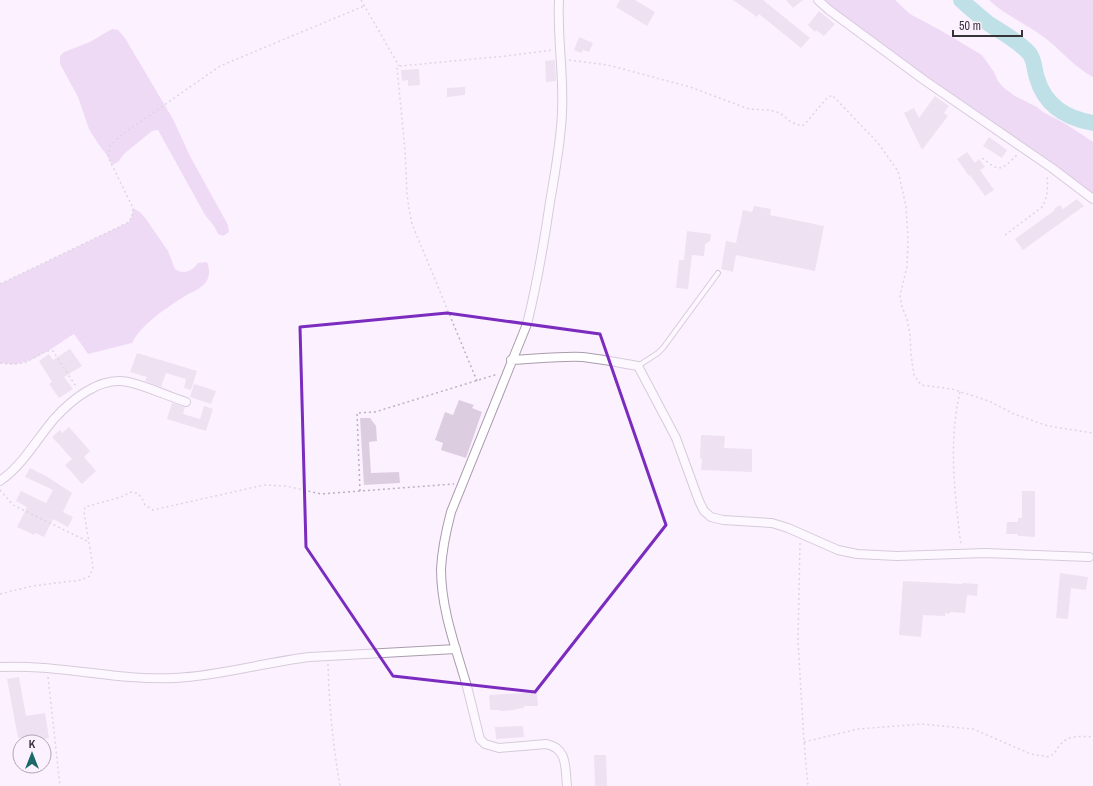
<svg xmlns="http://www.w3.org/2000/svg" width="1093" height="786" font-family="'Archivo Narrow',sans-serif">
	<rect width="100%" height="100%" fill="#fcf2ff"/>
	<path fill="#e1bdeb" d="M818 0H895L910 14 940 30 982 55 994 72 998 81 1004 88 1015 96 1037 107 1043 112 1066 124 1093 142V199Z
		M989 0H1093V77C1074 67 1062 51 1045 38 1027 24 1006 16 989 0Z
		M113 29 118 30 125 38 173 119 190 156 228 225 229 232 223 236 218 234 214 226 205 215 158 130 152 131 124 154 118 162 112 165 108 157 97 142 89 129 78 97 60 64V56L64 52 90 42 110 30Z
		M133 208 140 212 146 219 168 251 175 269C184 275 192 271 198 263L207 262C210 269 210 276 206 282 201 289 192 292 185 296 165 309 143 323 132 343L88 354 74 334C56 345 37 361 16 364 11 365 5 363 0 363V284L129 222 132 216Z"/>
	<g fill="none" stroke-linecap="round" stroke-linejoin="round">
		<path stroke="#78cbcc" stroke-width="16" d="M961 0C970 8 979 16 989 24 1003 33 1017 40 1029 53 1035 60 1034 70 1037 78 1045 106 1066 118 1093 123"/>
	</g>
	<path fill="#ddcde1" d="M620 0H635L655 12 647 26 616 7Z
		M733 0H763L810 38 801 48 759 14 757 17Z
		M786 0H803L793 8Z
		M819 11 835 24 824 36 816 30 815 32 808 25Z
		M579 37 593 43 589 52 583 50 581 53 574 50Z
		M555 60 556 81 546 82 545 61Z
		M419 69 420 85 408 86V80L402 81 401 70Z
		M465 87V95L447 97V88Z
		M935 96 949 106 944 113 948 116 922 150 904 113 914 108 919 118Z
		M989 137 1007 150 1002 158 983 146Z
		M967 152 975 163 979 159 985 167 980 170 994 190 985 196 970 175 969 176 957 159Z
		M1077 199 1084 206 1023 250 1015 239 1055 210 1054 209 1060 205 1063 209Z
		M754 206 771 209 770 215 824 226 815 271 736 255 733 272 721 269 726 241 736 243 743 210 752 212Z
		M687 231 711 234 710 241 705 244 704 256 692 255 688 289 676 288 679 260H684Z
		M70 349 82 366 64 377 73 389 59 398 49 384 52 382 39 361 49 354 53 360Z
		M137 353 197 371 191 390 184 388 186 379 166 373 161 387 145 381 147 377 130 372Z
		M194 384 216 391 211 404 190 397Z
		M459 400 474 405 472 408 482 412 466 458 441 450 443 443 435 440 445 412 453 415Z
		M172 403 185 407 183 414 200 419 204 406 213 409 206 431 167 419Z
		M360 418H370L376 426 377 441 369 442 371 473 399 472 400 483 364 485Z
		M69 427 90 451 84 457 96 471 82 484 65 465 72 459 52 437 60 430 62 433Z
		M701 435 725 436 724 448 752 449V472L701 470 702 459 700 458Z
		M30 468 46 476 72 493 63 512 73 517 68 527 53 519 44 537 35 533 34 535 17 527 27 507 16 501 21 491 46 503 53 490 25 477Z
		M1022 491H1035V537L1018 536V534H1006L1007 522H1018V518H1022Z
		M1060 573 1088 577 1086 590 1071 588 1068 619 1056 618Z
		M903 581 962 584V583L978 584 977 596 967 595 965 613 950 612V614L945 613V616L923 615 921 637 899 635Z
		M19 677 26 716 45 713 49 738 40 740 39 735 18 738 7 679Z
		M524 693H537L538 706H524V708L516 709V710L500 711V710H490L489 695Z
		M523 726 524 737 496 739 495 727Z
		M594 755H606L607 786H595Z"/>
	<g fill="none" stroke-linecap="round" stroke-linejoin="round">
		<g stroke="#aa9bae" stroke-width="6">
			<path id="service" d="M638 366 658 353 663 348 718 273"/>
		</g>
		<g stroke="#aa9bae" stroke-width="10">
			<path id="minor" d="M559 0C557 37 564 74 562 112 561 142 555 172 550 202 544 243 537 284 527 324L451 512C446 531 442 550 441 569 441 608 455 646 466 683 471 701 475 720 480 739L485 744 499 748 546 744C568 748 565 768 567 786
				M818 0 829 10 924 80 1052 168 1093 199
				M511 360C535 359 559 356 583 357 602 359 620 363 638 366L676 438 699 501 704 511 711 517 723 520 772 523 788 528 838 550 857 554 897 556 985 553 1089 557
				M0 481C23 465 36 440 54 419 71 400 100 376 128 382 147 386 167 396 186 402
				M0 667C58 664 117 681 175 678 221 676 265 662 310 657L456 649"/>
		</g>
		<path stroke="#b9b1bc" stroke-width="1.5" stroke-dasharray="2 3" stroke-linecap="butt" d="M361 0 399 66
			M569 60 608 65 690 87 749 109 769 110 780 113 791 122 802 126 805 124 826 99 832 95 878 143 898 171 906 206 908 239 907 266 900 296 902 307 907 319 910 334 911 355 914 375 921 385 952 389 989 401 1014 414 1048 426 1093 433
			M982 158C1001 173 1001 170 1018 154
			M1005 235 1042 207C1048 197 1048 186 1047 175
			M0 284 129 222 132 216 133 208 108 157 110 146 120 136 220 66 364 6
			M0 363C9 364 17 365 26 362 34 359 44 349 53 351L77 388
			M477 381 412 224 409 209 407 194 405 150 397 68 400 66 506 56 553 50
			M960 392C948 443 955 495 961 546
			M0 490 13 505 89 542
			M360 491 357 413 375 412 498 374
			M800 543 798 641 804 742 808 786
			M0 594 32 586 81 580 90 576 93 567 84 512 85 507 121 497 131 492 137 493 142 498 145 505 153 510 264 485 286 486 321 494 454 484
			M328 664C329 705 333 745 340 786
			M48 677 60 786
			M804 742 858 729 922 724 973 729 1031 754 1049 757C1056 753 1055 751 1060 745 1068 735 1081 736 1093 737"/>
		<use href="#service" stroke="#fff" stroke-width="4"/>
		<use href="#minor" stroke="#fff" stroke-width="8"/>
	</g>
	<path d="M0 0H1093V786H0ZM447 313 600 334 666 525 535 692 393 676 306 547 300 327Z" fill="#fcf2ff" fill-opacity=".55" fill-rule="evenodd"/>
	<path fill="none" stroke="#7b2cbf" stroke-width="3" stroke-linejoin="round" d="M447 313 600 334 666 525 535 692 393 676 306 547 300 327Z"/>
	<g transform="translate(32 754)"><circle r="19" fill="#fcf2ff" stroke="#ada5af"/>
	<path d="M0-3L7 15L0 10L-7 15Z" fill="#1c696a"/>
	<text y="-6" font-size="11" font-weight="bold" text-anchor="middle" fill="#373138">K</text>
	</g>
	<path d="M953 30v6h69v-6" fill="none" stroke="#373138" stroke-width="2"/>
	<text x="959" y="30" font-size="12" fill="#373138" stroke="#fcf2ff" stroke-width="3" paint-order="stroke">50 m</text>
</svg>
